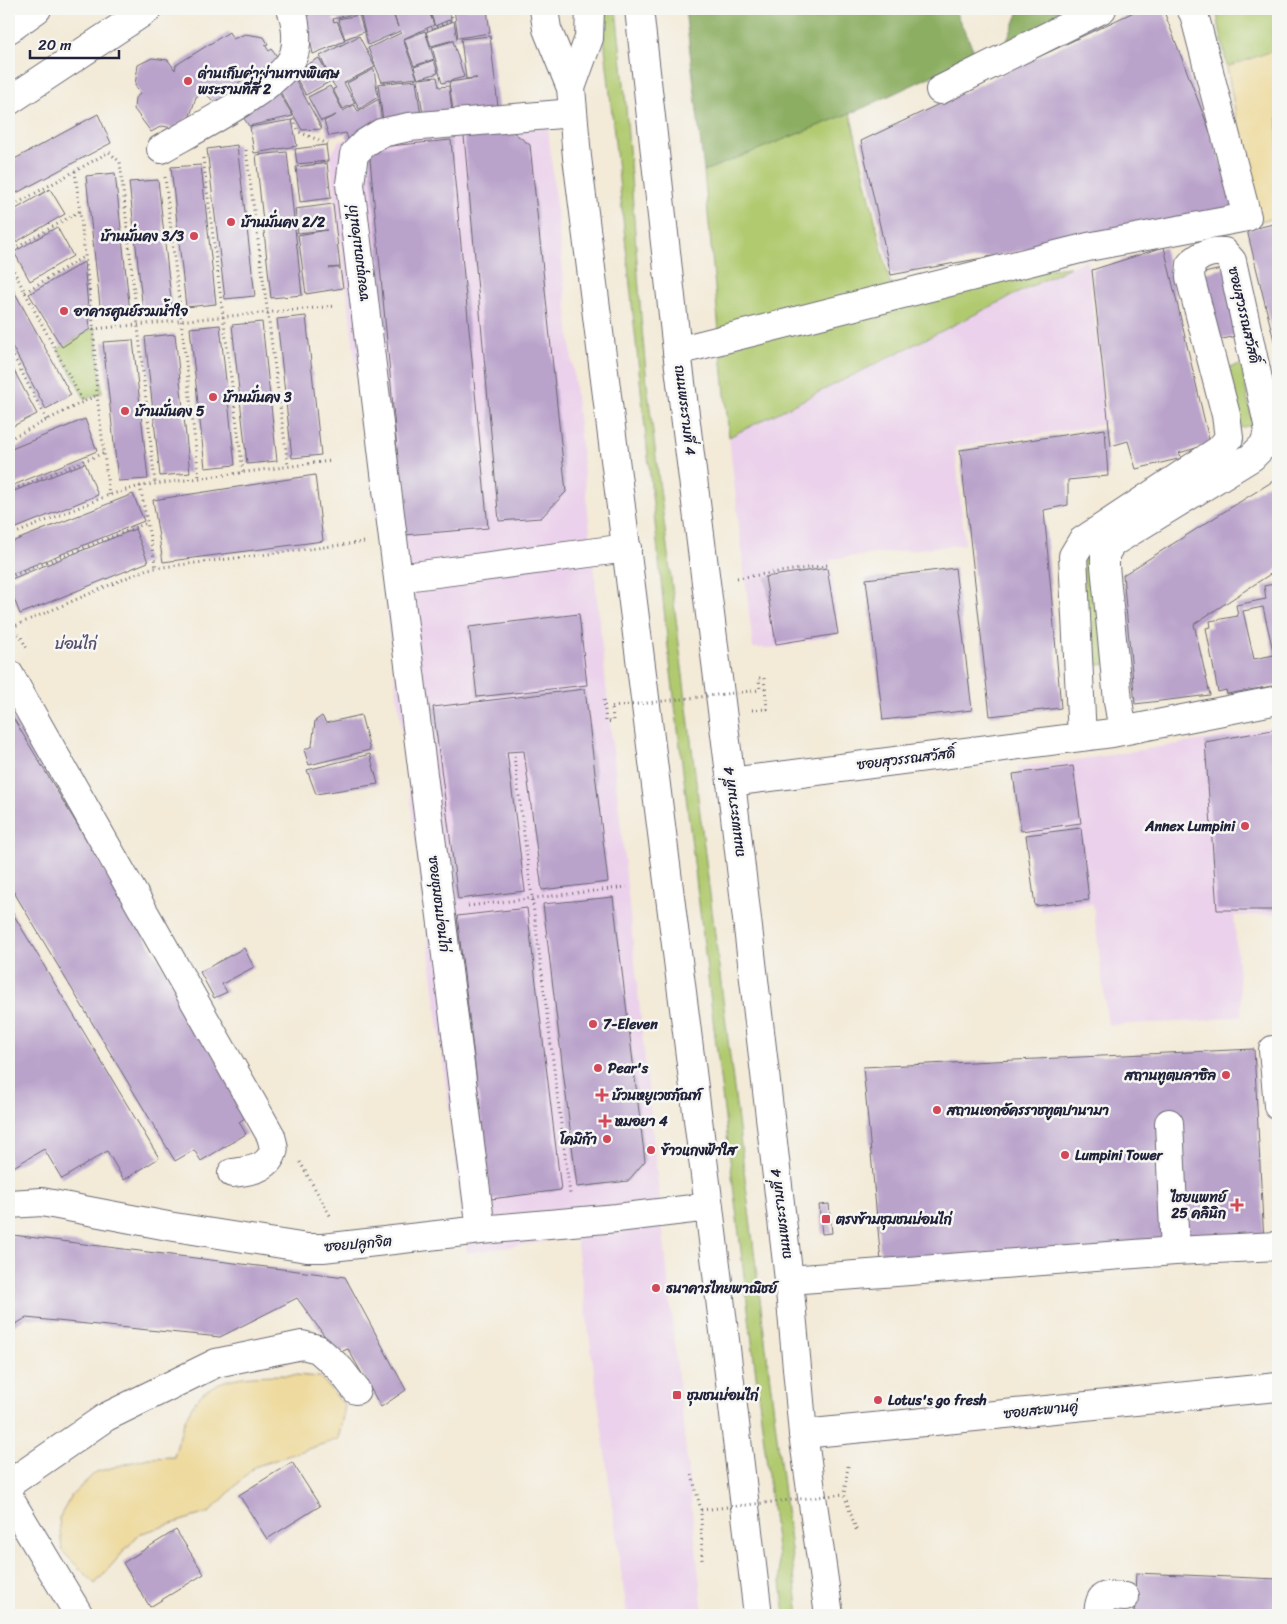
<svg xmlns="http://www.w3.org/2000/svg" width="1287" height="1624" font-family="Sriracha,'Playpen Sans Thai',sans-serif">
	<rect width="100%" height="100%" fill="#f6f6f2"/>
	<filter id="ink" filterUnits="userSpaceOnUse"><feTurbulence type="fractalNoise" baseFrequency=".02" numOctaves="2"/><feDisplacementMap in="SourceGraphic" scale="10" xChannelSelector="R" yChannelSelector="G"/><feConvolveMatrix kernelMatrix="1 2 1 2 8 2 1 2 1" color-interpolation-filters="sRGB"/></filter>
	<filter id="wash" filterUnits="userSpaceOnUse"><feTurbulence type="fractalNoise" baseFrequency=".0096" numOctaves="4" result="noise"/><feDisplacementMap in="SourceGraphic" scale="20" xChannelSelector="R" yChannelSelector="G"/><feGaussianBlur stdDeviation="1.12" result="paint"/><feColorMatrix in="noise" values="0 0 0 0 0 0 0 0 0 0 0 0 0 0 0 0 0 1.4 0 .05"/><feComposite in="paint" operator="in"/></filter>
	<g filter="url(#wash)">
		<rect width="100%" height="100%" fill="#f3ead7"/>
		<path fill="#ebd1eb" d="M506 127 548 128 703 1615H627L576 1237 467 1253 330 157 339 141Z
			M1087 259 1106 424 955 447 965 544 830 559 839 634 778 648H753L729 437Z
			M1278 725V914L1234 916 1242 1015 1202 1021 1108 1025 1093 904 1041 911 1018 767 1071 761 1204 740Z"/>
		<path fill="#b1ca70" stroke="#6a7656" d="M601 9H616L625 93 641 317 647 384 799 1615H785L668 647Z
			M1216 9H1278V49L1227 67Z
			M850 113 890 284 1070 267 729 437 704 171Z
			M95 327 102 393 85 399 58 349Z
			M1241 365 1253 425 1239 428 1227 368Z
			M1097 555 1107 664 1089 666 1078 557Z"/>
		<path fill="#8cae62" stroke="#57684e" d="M685 9H954L976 55 863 108 704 171Z
			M1025 9H1076L1007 41 1019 11Z"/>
		<path fill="#eeda9e" stroke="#887e6c" d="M1278 49V217L1255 222 1227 67Z
			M295 1375 320 1377 345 1406 338 1439 254 1467 210 1512 139 1534 95 1584 62 1551 59 1518 72 1495 96 1472 148 1458 174 1457C180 1436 185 1409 202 1394 226 1372 265 1376 295 1375Z"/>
		<g id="blocks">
			<path fill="#baa3cb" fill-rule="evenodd" d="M304 9H391L398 27 392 9H428L434 25 403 39 417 78 382 82 368 48 401 33 400 31 368 45 360 12 333 19 334 22 337 21 345 41 313 54Z
				M429 9H449L451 19 435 26Z
				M454 9H487L490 33 458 38Z
				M1140 9H1163L1240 210 891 275 861 141Z
				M359 15 364 32 345 39 338 19Z
				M454 21 457 39 431 46 426 32Z
				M425 31 434 59 414 66 404 39Z
				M229 32 233 39 245 34 264 37 268 44 265 45 269 51 272 49 278 58 251 88 245 78 233 87 231 92 217 102 212 100 205 92 196 97 190 116 173 128 162 126 151 132 134 109 135 98 140 94 135 85 138 65 152 58 168 60 175 70 176 65Z
				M359 36 375 67 344 83 355 103 343 109 333 89 336 88 331 81 306 95 293 73 319 58 329 76 320 56Z
				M490 36 499 116 454 119 449 82 477 78 466 79 461 39Z
				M453 41 464 77 442 83 432 47Z
				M434 60 438 73 418 79 414 67Z
				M374 69 378 97 359 109 347 83Z
				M293 75 322 129 302 130 277 86Z
				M437 77 439 87 449 86 453 119 424 123 418 79Z
				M416 80 422 124 384 128 378 84Z
				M330 86 343 111 354 105 358 111 379 99 383 130 348 139 346 133 329 136 324 121 336 115 321 121 308 97Z
				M277 89 293 116 249 126 241 114Z
				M98 114 111 143 9 197V162Z
				M292 120 297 146 254 153 250 127Z
				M513 132 530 145 566 492 541 518 499 521 464 136Z
				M451 140 488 528 405 535 369 148Z
				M237 145 255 296 225 299 207 149Z
				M326 145 328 161 297 164 295 149Z
				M287 152 302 295 271 298 256 155Z
				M327 163 331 198 300 202 296 167Z
				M201 165 216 304 186 307 171 167Z
				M115 173 130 312 101 315 86 176Z
				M158 180 172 308 143 311 129 182Z
				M50 189 65 214 11 245 9 242V213Z
				M333 204 340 267 329 268H340L343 288 306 294 298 235 327 230 298 233 295 209Z
				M1278 223V357L1247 230Z
				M57 227 73 256 30 281 14 252Z
				M1164 247 1210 444 1179 453 1182 458 1136 469 1128 441 1111 446 1092 270Z
				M84 262 90 329 62 347 29 294Z
				M1225 268 1242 335 1213 341 1196 275Z
				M9 282 71 395 46 409 9 341Z
				M306 316 321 455 292 458 277 319Z
				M262 322 277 461 247 464 232 325Z
				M220 325 235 465 205 468 190 328Z
				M175 334 190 473 160 476 145 337Z
				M133 340 148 479 118 481 103 342Z
				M9 361 37 414 9 428Z
				M85 419 97 451 9 487V450Z
				M1105 429 1108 476 1068 480V505L1044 510 1061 708 990 716 960 450Z
				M85 463 98 495 9 531V493Z
				M315 475 323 541 163 562 153 500Z
				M1278 478V569L1194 624 1210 695 1135 704 1123 575Z
				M133 494 144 521 9 575V543Z
				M135 529 148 562 20 614 9 586V580Z
				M827 568 838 634 776 644 765 577Z
				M955 568 972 710 883 720 866 579Z
				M1278 583V685L1227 694 1226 690 1218 692 1206 628 1211 627 1210 621 1238 616 1236 605 1266 599 1264 586ZM1263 607 1274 655 1254 659 1243 611Z
				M579 614 587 685 477 697 469 627Z
				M585 689 608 882 542 890 524 751 507 752 525 891 458 899 433 707Z
				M9 711 251 1114 239 1122 246 1134 201 1161 194 1150 175 1161 9 884Z
				M361 715 370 750 309 765 304 750 312 746 315 721 322 716 326 723Z
				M1278 729V910H1217L1205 742Z
				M370 754 378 784 316 794 307 770Z
				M1073 766 1081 823 1021 831 1013 774Z
				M1081 828 1089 900 1035 906 1026 835Z
				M613 897 645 1161 628 1181 577 1187 543 904Z
				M9 907 159 1158 124 1180 107 1151 62 1179 44 1149 10 1169 9 1166Z
				M527 908 561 1190 491 1199 457 916Z
				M244 948 254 967 222 984 227 992 214 998 200 972Z
				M1254 1049 1264 1243 881 1262 863 1067Z
				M829 1204 832 1233 822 1234 819 1205Z
				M13 1235 345 1277 406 1390 381 1407 348 1349 337 1353 297 1298 220 1337 26 1318 9 1328V1237Z
				M292 1462 320 1506 267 1539 239 1495Z
				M176 1530 204 1574 150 1607 123 1563Z
				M1136 1573 1278 1579V1615H1134Z"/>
		</g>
	</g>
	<g filter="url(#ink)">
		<use href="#blocks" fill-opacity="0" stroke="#6b6872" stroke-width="1"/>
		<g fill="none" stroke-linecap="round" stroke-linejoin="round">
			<g stroke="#6b6872" stroke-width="30">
				<path id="minor" d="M940 90 1102 9
					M161 149C190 132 285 85 294 54 298 42 296 21 291 9
					M677 351 1088 247 1247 217 1194 14 1191 9
					M398 578 627 548
					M9 674 271 1136C272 1141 275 1148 273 1152 267 1170 247 1171 232 1173
					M1082 737 1073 556 1082 541 1219 450 1229 438 1226 415 1190 277 1191 264C1201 254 1210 251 1224 252L1232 261 1269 429 1264 445 1252 457 1112 543 1105 554V566L1118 701 1123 731
					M731 782 1112 733 1278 700
					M1273 1050 1278 1106
					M9 1204 42 1202 168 1226 307 1248H323L481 1230 617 1218 709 1207
					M481 1230 393 539 350 184 354 154 365 143 381 133 409 127 573 113
					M1175 1251 1278 1246
					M789 1280 1175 1251 1169 1123
					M803 1434 1278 1387
					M9 1484 106 1417 216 1363 302 1345 318 1349 340 1369 356 1390
					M9 1498 79 1615
					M1098 1615C1100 1591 1104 1596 1125 1597"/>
			</g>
			<g stroke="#6b6872" stroke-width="30">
				<path id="major" d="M544 9 547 29 571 88 577 157 709 1207 758 1615
					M639 9 677 351 731 782 789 1280 803 1434 829 1615
					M571 88 589 38 590 9"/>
			</g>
			<g stroke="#6b6872" stroke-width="30">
				<path id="highway" d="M9 29 37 9
					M9 101 148 9"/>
			</g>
			<path stroke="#6b6872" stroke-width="3" stroke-dasharray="1 4" stroke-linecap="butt" d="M427 30 452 20 451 9
				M293 119 299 132 328 144
				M246 150 288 466
				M203 158 243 472
				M75 171 93 322 97 395 109 495
				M165 177 199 477
				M9 208 109 152 120 162 155 483
				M9 252 80 211
				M9 262 83 402
				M25 292 85 256
				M93 329 336 306
				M9 348 47 420
				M9 439 97 395
				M140 486 156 568
				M9 491 104 453
				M9 536 109 495 140 486 330 461
				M9 577 147 523
				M737 578 828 565
				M9 625 10 628 147 569 365 542
				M10 628 21 637 28 651
				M604 700 606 722 613 721 612 707
				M752 710 767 709 764 678H759L760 690
				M514 756 570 1194
				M468 906 627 887
				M300 1162 331 1217
				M848 1466 844 1494 857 1532
				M692 1475 701 1510 702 1560"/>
			<use href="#minor" stroke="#fff" stroke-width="28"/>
			<use href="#major" stroke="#fff" stroke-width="28"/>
			<use href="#highway" stroke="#fff" stroke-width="28"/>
			<path stroke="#6b6872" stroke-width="3" stroke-dasharray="1 4" stroke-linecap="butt" d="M612 707 760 690
				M701 1510 844 1494"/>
		</g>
	</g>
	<g fill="#d1495b" stroke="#f6f6f2" stroke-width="2">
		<circle cx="188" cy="81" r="5"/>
		<circle cx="231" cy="222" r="5"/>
		<circle cx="194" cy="236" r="5"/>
		<circle cx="64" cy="311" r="5"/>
		<circle cx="213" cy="397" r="5"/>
		<circle cx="125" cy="411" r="5"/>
		<circle cx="1245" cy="826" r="5"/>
		<circle cx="593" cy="1024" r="5"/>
		<circle cx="598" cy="1068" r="5"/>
		<circle cx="1226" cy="1075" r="5"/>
		<path d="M599.5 1087.5h5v5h5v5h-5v5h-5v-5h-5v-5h5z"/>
		<circle cx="937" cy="1110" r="5"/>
		<path d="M602.5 1113.5h5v5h5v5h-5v5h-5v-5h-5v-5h5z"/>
		<circle cx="607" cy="1139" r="5"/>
		<circle cx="651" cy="1150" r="5"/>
		<circle cx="1065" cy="1155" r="5"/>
		<path d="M1234.5 1197.5h5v5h5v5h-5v5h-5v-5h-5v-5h5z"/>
		<rect x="821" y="1214" width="10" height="10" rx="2.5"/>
		<circle cx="656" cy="1288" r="5"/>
		<rect x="672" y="1390" width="10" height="10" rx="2.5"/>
		<circle cx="878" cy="1400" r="5"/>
	</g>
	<g text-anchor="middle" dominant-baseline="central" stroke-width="5" stroke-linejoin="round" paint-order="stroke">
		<g font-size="14" font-weight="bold" fill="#22223b" stroke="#f6f6f2" text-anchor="start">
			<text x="198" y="73">ด่านเก็บค่าผ่านทางพิเศษ<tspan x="198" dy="16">พระรามที่สี่ 2</tspan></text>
			<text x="241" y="222">บ้านมั่นคง 2/2</text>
			<text x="184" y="236" text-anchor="end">บ้านมั่นคง 3/3</text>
			<text x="74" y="311">อาคารศูนย์รวมน้ำใจ</text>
			<text x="223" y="397">บ้านมั่นคง 3</text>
			<text x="135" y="411">บ้านมั่นคง 5</text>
			<text x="1235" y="826" text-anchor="end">Annex Lumpini</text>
			<text x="603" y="1024">7-Eleven</text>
			<text x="608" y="1068">Pear's</text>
			<text x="1216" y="1075" text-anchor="end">สถานทูตบลาซิล</text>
			<text x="612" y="1095">บ้วนหยูเวชภัณฑ์</text>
			<text x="947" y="1110">สถานเอกอัครราชทูตปานามา</text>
			<text x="615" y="1121">หมอยา 4</text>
			<text x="597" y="1139" text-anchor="end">โคมิก้า</text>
			<text x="661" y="1150">ข้าวแกงฟ้าใส</text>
			<text x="1075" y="1155">Lumpini Tower</text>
			<text x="1226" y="1197" text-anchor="end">ไชยแพทย์<tspan x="1226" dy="16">25 คลินิก</tspan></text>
			<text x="836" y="1219">ตรงข้ามชุมชนบ่อนไก่</text>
			<text x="666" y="1288">ธนาคารไทยพาณิชย์</text>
			<text x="687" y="1395">ชุมชนบ่อนไก่</text>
			<text x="888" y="1400">Lotus's go fresh</text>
		</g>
		<g font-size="14" fill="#22223b" stroke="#f6f6f2">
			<text transform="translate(358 253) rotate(-97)">ซอยชุมชนบ่อนไก่</text>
			<text transform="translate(1244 315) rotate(77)">ซอยสุวรรณสวัสดิ์</text>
			<text transform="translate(685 410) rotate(83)">ถนนพระรามที่ 4</text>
			<text transform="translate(906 759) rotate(-7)">ซอยสุวรรณสวัสดิ์</text>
			<text transform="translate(734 812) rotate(-97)">ถนนพระรามที่ 4</text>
			<text transform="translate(439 904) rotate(83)">ซอยชุมชนบ่อนไก่</text>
			<text transform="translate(781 1214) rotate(-97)">ถนนพระรามที่ 4</text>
			<text transform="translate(358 1244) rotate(-5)">ซอยปลูกจิต</text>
			<text transform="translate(1041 1410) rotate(-6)">ซอยสะพานคู่</text>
		</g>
		<g font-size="15" fill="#574f6d" stroke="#f6f6f2">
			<text x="76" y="644">บ่อนไก่</text>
		</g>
	</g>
	<rect width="1287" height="1624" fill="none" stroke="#f6f6f2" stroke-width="30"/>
	<path d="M30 50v8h89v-8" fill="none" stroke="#22223b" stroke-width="2.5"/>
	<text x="38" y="50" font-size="15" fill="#22223b" stroke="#f6f6f2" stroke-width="4" paint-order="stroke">20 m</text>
</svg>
